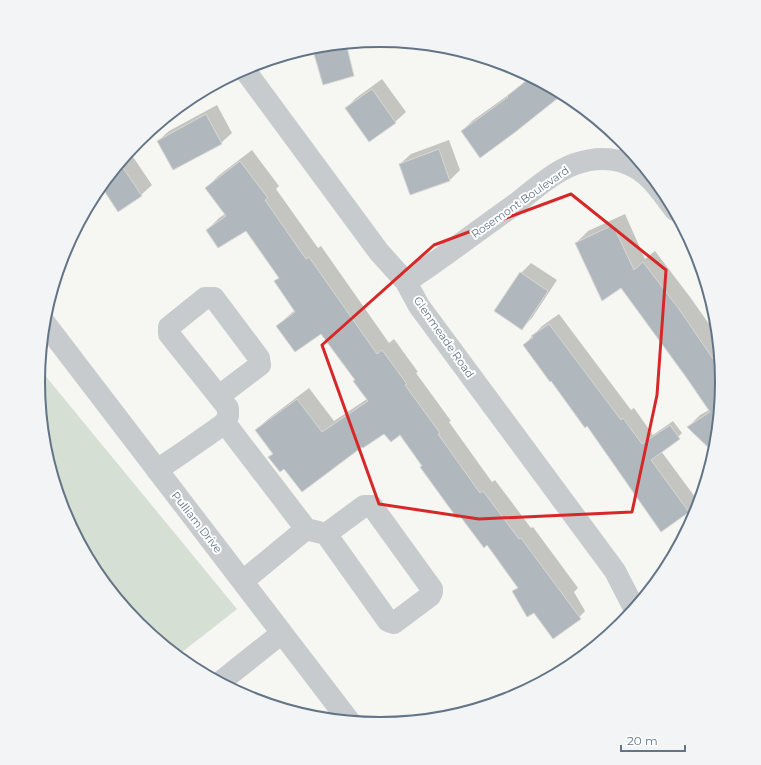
<svg xmlns="http://www.w3.org/2000/svg" width="761" height="765" font-family="Montserrat,sans-serif">
	<rect width="100%" height="100%" fill="#f6f6f2"/>
	<path fill="#d6dfd3" d="M43 373 237 609 177 656 138 625 96 573 64 513 45 449 38 382 39 377Z"/>
	<path fill="#0003" d="M531 76 562 93 514 133 462 131 472 121 514 91Z
		M382 79 406 112 395 122 346 108 356 98Z
		M217 105 232 133 221 143 158 141 169 131Z
		M449 140 460 170 450 180 411 194 400 164 411 154Z
		M252 150 279 186 276 189 318 248 321 246 389 343 394 339 418 372 416 373 451 421 449 422 492 482 495 480 531 528 533 527 578 588 574 592 585 611 574 623 534 611 513 591 518 587 487 544 423 466 400 434 385 432 273 454 256 430 268 419 309 388 334 421 367 399 356 380 321 332 277 326 295 310 275 281 280 277 246 230H207L219 218 225 214 206 188 218 176Z
		M129 151 152 185 141 195 118 211 101 185Z
		M625 214 645 259 655 251 690 297 719 338 723 383 715 453 688 427 700 415 709 410 687 376 621 287 576 243 588 231Z
		M531 263 557 280 532 318 522 328 521 273Z
		M559 314 631 410 634 408 653 435 673 421 682 433 672 443 661 451 698 501 688 511 661 530 587 425 524 345 542 326Z
		M42 342 45 345 41 348Z
		M596 646 571 667 569 668 567 664 577 654Z"/>
	<path fill="#b1b8bd" stroke="#d7d8d5" d="M346 43 354 76 323 85 312 47Z
		M531 77 563 94 514 133 480 158 461 131 508 97 507 96Z
		M372 89 396 123 369 142 345 108Z
		M206 114 222 144 173 170 157 141Z
		M439 149 450 181 410 195 399 164Z
		M240 161 268 198 265 200 306 259 309 257 377 354 382 350 407 384 405 385 440 433 438 434 480 493 483 491 519 539 521 538 581 619 553 639 534 613 527 617 512 591 518 588 487 545 484 548 460 516 457 518 420 467 422 466 400 435 391 442 384 434 363 448 362 447 302 492 284 469 280 472 268 457 273 454 255 430 297 399 322 432 368 401 353 381 355 380 321 334 295 352 276 326 295 312 274 281 279 278 246 231 218 248 206 230 226 216 205 188Z
		M120 163 142 196 118 212 101 186Z
		M613 225 634 270 643 262 679 309 722 372 723 383 715 454 687 427 710 412 686 377 621 288 602 301 575 243Z
		M520 272 548 291 522 330 494 311Z
		M549 324 621 420 623 418 642 444 670 425 680 439 651 460 689 512 661 532 587 426 585 428 551 381 550 382 523 345 533 337 531 336Z"/>
	<g fill="none" stroke-linecap="round" stroke-linejoin="round">
		<path stroke="#c8cbce" stroke-width="22" d="M244 69 379 252 406 282 419 306 615 571 635 610
			M406 282C444 257 480 229 517 203 533 190 555 171 575 164 592 158 611 157 628 164 649 172 661 192 675 210
			M44 322 350 722
			M225 423 306 529 243 581
			M157 470 185 451 225 423 228 416V408L169 334V327L205 298H214L259 358 260 365 219 396
			M306 529 326 534 388 621 394 623 430 596 432 592V589L372 506H364L326 534
			M219 683 282 633"/>
	</g>
	<path fill="none" stroke="#d62828" stroke-width="3" stroke-linejoin="round" d="M571 194 666 270 657 395 632 512 479 519 379 504 322 345 434 245Z"/>
	<g text-anchor="middle" dominant-baseline="central" stroke-width="4" stroke-linejoin="round" paint-order="stroke">
		<g font-size="11" fill="#627486" stroke="#fff">
			<text transform="translate(520 202) rotate(-35)">Rosemont Boulevard</text>
			<text transform="translate(444 337) rotate(55)">Glenmeade Road</text>
			<text transform="translate(197 522) rotate(52)">Pulliam Drive</text>
		</g>
	</g>
	<path d="M0 0H761V765H0ZM45 382a335 335 0 1 1 670 0a335 335 0 1 1-670 0Z" fill="#f2f4f5" fill-rule="evenodd"/>
	<path fill="none" stroke="#627486" stroke-width="2" d="M45 382a335 335 0 1 1 670 0a335 335 0 1 1-670 0Z"/>
	<path d="M621 745v6h64v-6" fill="none" stroke="#627486" stroke-width="2"/>
	<text x="627" y="745" font-size="12" fill="#627486" stroke="#ffffff" stroke-width="3" paint-order="stroke">20 m</text>
</svg>
